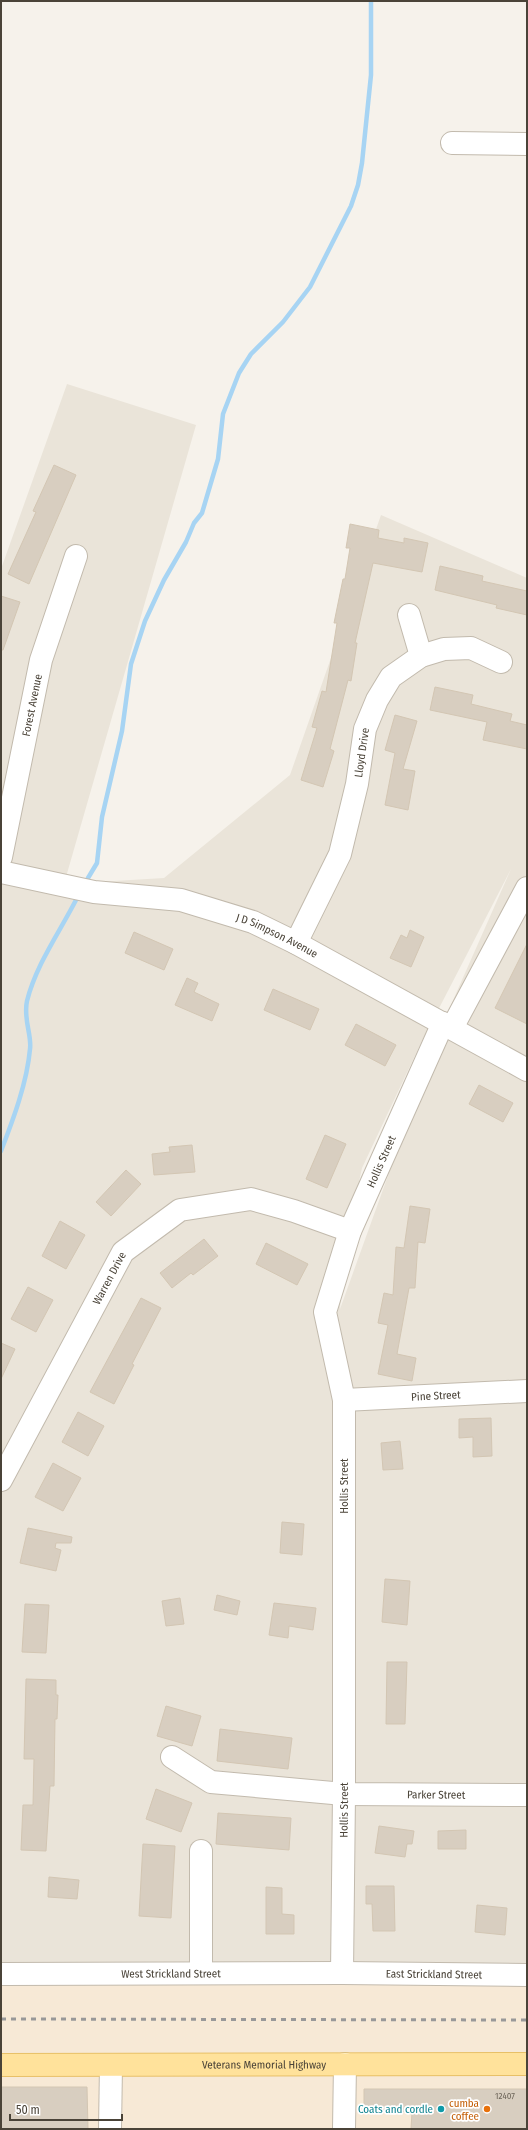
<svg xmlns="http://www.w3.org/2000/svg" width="528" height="2130" font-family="'Fira Sans Condensed',sans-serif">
	<rect width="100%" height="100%" fill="#f6f2eb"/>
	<path fill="#eae4d9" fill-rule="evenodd" d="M67 384 196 425 64 884 164 878 290 775 381 515 527 578V1975L1 1973V569ZM511 869 443 1023 340 1309 345 1247 362 1168 420 1045Z"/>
	<path fill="#f7e9d6" d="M1 1974 527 1975V2129H1Z"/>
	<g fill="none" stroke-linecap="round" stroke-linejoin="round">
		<path stroke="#a7d4f3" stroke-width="4.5" d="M88 878 97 863 102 817 122 731 131 664 145 621 164 580 186 542 194 523 202 513 218 459 223 414 239 373 251 354 283 322 310 287 351 206 358 185 362 163 371 75V1
			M1 1151C13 1120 27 1083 30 1049 32 1035 23 1019 27 1001 36 965 59 933 76 900"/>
	</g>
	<path fill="#d8cec0" stroke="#d3c6b3" d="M54 465 76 475 29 584 8 574 36 512 33 511Z
		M350 524 379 530 378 538 404 543V538L428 543 422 572 373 563 355 643H357L351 681 348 680 330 749 334 751 323 787 301 780 317 728 312 727 322 691 326 692 337 623H334L343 579H345L350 548H346Z
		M440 566 483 576 482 581 527 591V615L496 608 497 605 435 590Z
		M1 596 20 602 3 650H1Z
		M435 687 473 695 471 704 512 714 510 721 527 725V749L483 740 487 722 430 710Z
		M395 715 417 721 403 769 415 771 408 810 385 805 395 753 385 750Z
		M410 930 424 937 411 967 390 958 401 935 407 938Z
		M134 932 173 949 164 970 125 953Z
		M527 944V1024L495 1008Z
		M187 978 198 983 194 992 219 1004 212 1021 175 1005Z
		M273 989 319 1009 310 1030 264 1010Z
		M356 1024 396 1045 385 1066 345 1045Z
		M479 1085 513 1103 503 1122 469 1104Z
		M325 1135 346 1144 327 1188 306 1179Z
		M192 1145 195 1172 154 1175 152 1154 170 1152 169 1147Z
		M126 1170 141 1184 111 1216 96 1202Z
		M410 1206 430 1209 425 1243 418 1242 415 1288H409L397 1354 416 1358 412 1381 378 1374 388 1325 378 1323 384 1293 393 1295 396 1247 404 1248Z
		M60 1221 85 1235 66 1269 42 1256Z
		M204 1239 218 1256 193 1275 191 1273 172 1288 160 1273Z
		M266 1243 308 1264 297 1285 256 1264Z
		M28 1287 53 1300 36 1332 11 1319Z
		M141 1298 161 1308 132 1364 134 1365 114 1404 90 1392Z
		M1 1343 15 1349 1 1379Z
		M78 1412 104 1426 88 1456 62 1442Z
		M491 1418 492 1456 473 1457V1437L459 1438V1419Z
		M400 1441 403 1469 383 1470 381 1443Z
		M53 1463 81 1478 63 1511 35 1497Z
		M282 1522 304 1524 302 1555 280 1553Z
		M28 1528 72 1537 71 1543H56L55 1548 61 1550 56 1571 20 1563Z
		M385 1579 410 1581 407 1625 382 1622Z
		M217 1595 240 1601 237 1615 214 1610Z
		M180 1598 184 1624 166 1626 162 1601Z
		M274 1603 316 1608 313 1630 289 1626 288 1638 269 1635Z
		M25 1604 49 1605 46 1653 22 1652Z
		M387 1662H407L405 1724H386Z
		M26 1679 56 1680V1695H58L57 1719H55L54 1786H50L46 1851 21 1850 23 1805H33L34 1759H24Z
		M166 1706 201 1716 192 1746 157 1736Z
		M220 1729 292 1738 288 1769 217 1761Z
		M156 1789 192 1803 181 1832 146 1819Z
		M218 1813 291 1818 289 1850 216 1844Z
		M379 1826 414 1831 412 1844H407L405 1857 375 1853Z
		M466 1830V1849H438V1831Z
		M143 1844 175 1846 171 1918 139 1916Z
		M49 1877 79 1880 77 1899 48 1897Z
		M366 1886H394L395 1931H373L372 1904H366Z
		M266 1887 282 1888V1914L294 1915V1934H266Z
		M477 1905 507 1908 505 1935 475 1932Z
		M1 2087H87L88 2129H1Z
		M364 2089H527V2129H411L412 2112 364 2110Z"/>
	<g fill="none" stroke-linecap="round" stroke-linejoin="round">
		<g stroke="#c2baad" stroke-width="24">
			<g id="minor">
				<path d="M452 143 527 144"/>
				<path d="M409 615 421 656"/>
				<path id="s1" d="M1 857 41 660 76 556"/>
				<path id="s2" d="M1 872 94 892 181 900 253 922 296 943 527 1070"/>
				<path id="s3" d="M296 943 340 854 357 784 365 729 377 700 391 677 421 656 444 649 471 648 501 662"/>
				<path d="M452 1028 527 888"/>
				<path id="s4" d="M344 1400 527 1391"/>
				<path id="s5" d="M1 1480 123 1252 180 1210 251 1199 294 1211 350 1231"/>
				<path id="s6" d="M172 1757 211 1782 344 1794 527 1795"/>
				<path d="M201 1973V1851"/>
				<path id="s7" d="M342 1973 344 1794V1400L325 1312 350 1231 443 1023"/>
				<path id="s8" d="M1 1974 342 1973 527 1975"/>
				<path d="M110 2129 111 2065"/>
				<path d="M344 2129 345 2064"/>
			</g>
		</g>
		<g stroke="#e8c067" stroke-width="24">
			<g id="major">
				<path id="s9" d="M1 2065 527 2064"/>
			</g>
		</g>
		<use href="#minor" stroke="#fff" stroke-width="22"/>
		<use href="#major" stroke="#ffe29b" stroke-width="22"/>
		<path stroke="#999" stroke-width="3" stroke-dasharray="5 5" stroke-linecap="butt" d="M1 2019 527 2020"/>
	</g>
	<circle fill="#0f9aa8" stroke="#fff" stroke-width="1.5" cx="441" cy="2109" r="4"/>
	<circle fill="#e8710a" stroke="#fff" stroke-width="1.5" cx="487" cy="2109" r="4"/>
	<g text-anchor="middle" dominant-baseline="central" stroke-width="3.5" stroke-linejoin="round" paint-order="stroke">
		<g font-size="9" fill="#6e665a">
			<text x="505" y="2096">12407</text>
		</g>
		<g font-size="11" fill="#4a4338" stroke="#fff">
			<text stroke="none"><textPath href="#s1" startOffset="155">Forest Avenue</textPath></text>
			<text stroke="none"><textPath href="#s3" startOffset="203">Lloyd Drive</textPath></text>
			<text stroke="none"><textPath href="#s2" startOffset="285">J D Simpson Avenue</textPath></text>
			<text stroke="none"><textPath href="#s7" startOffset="824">Hollis Street</textPath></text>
			<text stroke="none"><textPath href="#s5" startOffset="229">Warren Drive</textPath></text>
			<text stroke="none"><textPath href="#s4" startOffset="92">Pine Street</textPath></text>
			<text transform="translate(344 1486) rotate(-90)">Hollis Street</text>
			<text stroke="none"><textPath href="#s6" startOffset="272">Parker Street</textPath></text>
			<text stroke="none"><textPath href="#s7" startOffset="163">Hollis Street</textPath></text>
			<text stroke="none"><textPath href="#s8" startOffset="170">West Strickland Street</textPath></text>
			<text stroke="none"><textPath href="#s8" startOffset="433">East Strickland Street</textPath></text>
			<text stroke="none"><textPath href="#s9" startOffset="263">Veterans Memorial Highway</textPath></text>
		</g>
		<g font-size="11" fill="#c56008" stroke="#fff" text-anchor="end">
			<text x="479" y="2103">cumba<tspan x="479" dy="13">coffee</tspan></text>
		</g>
		<g font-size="11" fill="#0d838f" stroke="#fff" text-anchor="end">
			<text x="433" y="2109">Coats and cordle</text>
		</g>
	</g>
	<rect width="528" height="2130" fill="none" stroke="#4a4338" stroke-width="4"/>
	<path d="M10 2114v6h112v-6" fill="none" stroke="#4a4338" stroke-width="2"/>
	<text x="16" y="2114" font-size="12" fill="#4a4338" stroke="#ffffff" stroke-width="3" paint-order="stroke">50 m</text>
</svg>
